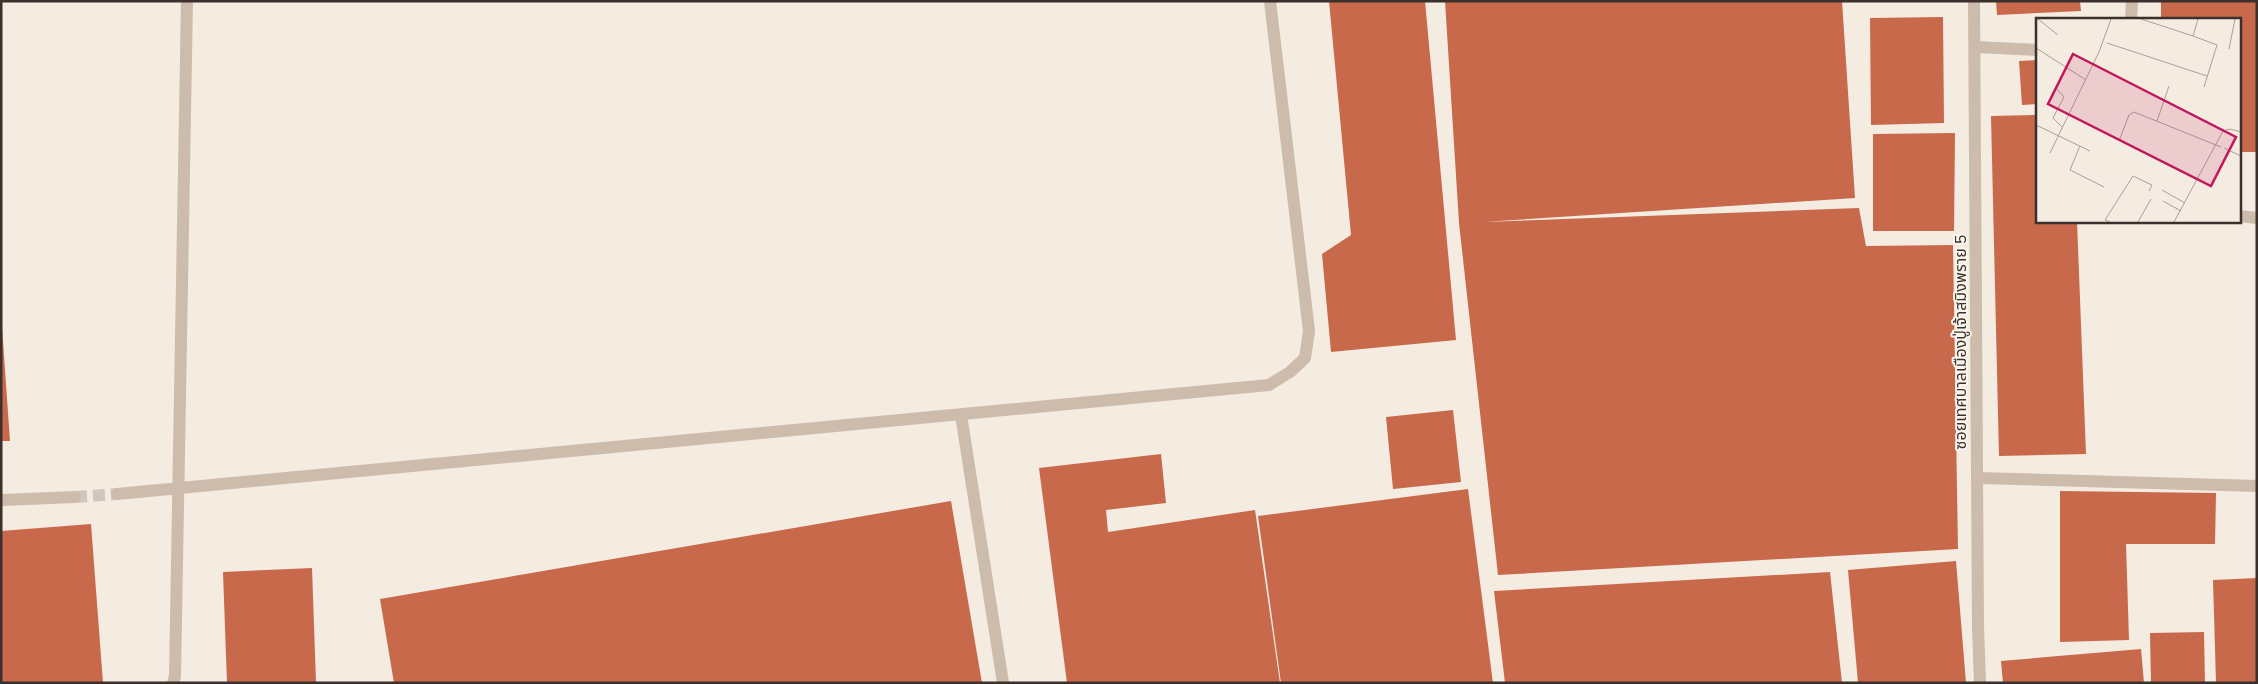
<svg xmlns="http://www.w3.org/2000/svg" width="2258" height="684" font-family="'Nunito Sans','Noto Sans Thai',sans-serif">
	<rect width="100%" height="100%" fill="#f4ebe1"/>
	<path fill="#c8694b" d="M1329 1H1425L1456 340 1331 352 1322 254 1351 235Z
		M1445 1H1842L1855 198 1483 222 1859 208 1866 246 1953 245 1958 549 1498 575 1459 223Z
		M1996 1H2080L2081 11 1997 15Z
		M2161 1H2257V152H2239V19H2161Z
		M1943 17 1944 123 1871 125 1870 18Z
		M2037 60V104L2022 105 2019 61Z
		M2037 115V221H2077L2086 454 1999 456 1991 116Z
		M1955 133 1954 231H1873V134Z
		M1 313 10 441H1Z
		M1453 410 1461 482 1393 489 1386 417Z
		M1161 454 1166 503 1106 510 1108 532 1255 510 1280 683H1067L1039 468Z
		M1468 489 1493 683H1281L1258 516Z
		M2060 491 2216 493 2215 544H2126L2129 640 2060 642Z
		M951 501 982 683H394L380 599Z
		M91 524 103 683H1V531Z
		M1956 561 1966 683H1858L1848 570Z
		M312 568 316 683H227L223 572Z
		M1830 572 1842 683H1505L1494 591Z
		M2257 578V683H2216L2213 580Z
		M2204 632 2205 683H2151L2150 633Z
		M2141 649 2144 683H2003L2001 661Z"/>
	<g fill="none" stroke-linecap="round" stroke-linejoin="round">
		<path stroke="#cfc6bd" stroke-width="12" stroke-dasharray="12 6" stroke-linecap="butt" d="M75 497 117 494"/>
		<path stroke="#cdbbac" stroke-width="12" d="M2131 19 2132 1
			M1975 47 2037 50
			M2239 216 2257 218
			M961 415 1003 683"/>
		<path stroke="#cdbbac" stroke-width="12" d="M1974 1 1978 626 1980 683
			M1978 478 2257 486
			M117 494 1269 385 1290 372 1305 358 1309 331 1270 1
			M1 500 75 497
			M173 683 175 676 187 1"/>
	</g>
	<g text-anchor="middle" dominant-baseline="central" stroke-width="4" stroke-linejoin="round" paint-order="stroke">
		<g font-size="16" fill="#3b302b" stroke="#fbf5ee">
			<text transform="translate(1961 342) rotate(-90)">ซอยเทศบาลเมืองปู่เจ้าสมิงพราย 5</text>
		</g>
	</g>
	<g transform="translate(2036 18)">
		<rect width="205" height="205" fill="#f4ebe1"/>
		<path fill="none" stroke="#aaa098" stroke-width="1" d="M2 1 22 17M105 1 157 18M162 1 157 18 181 27 168 69M71 25 171 58M0 30 50 62M193 31 199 1M20 70 28 79 17 100 26 109M121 103 133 68M0 107 54 133M83 123 93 97 98 94 185 129M44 128 34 152 68 169M188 130 205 138M14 135 63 34 75 1M126 172 149 185M127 183 145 193M74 204 69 202 97 158 116 167 113 173M102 204 115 181M138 204 187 113 194 111 205 114"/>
		<path fill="#c2185b" fill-opacity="0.15" stroke="#c2185b" stroke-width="2.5" d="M37 36 200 119 175 168 12 86Z"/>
		<rect width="205" height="205" fill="none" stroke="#3b302b" stroke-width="2.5"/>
	</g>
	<rect width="2258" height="684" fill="none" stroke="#3b302b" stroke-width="5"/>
</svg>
